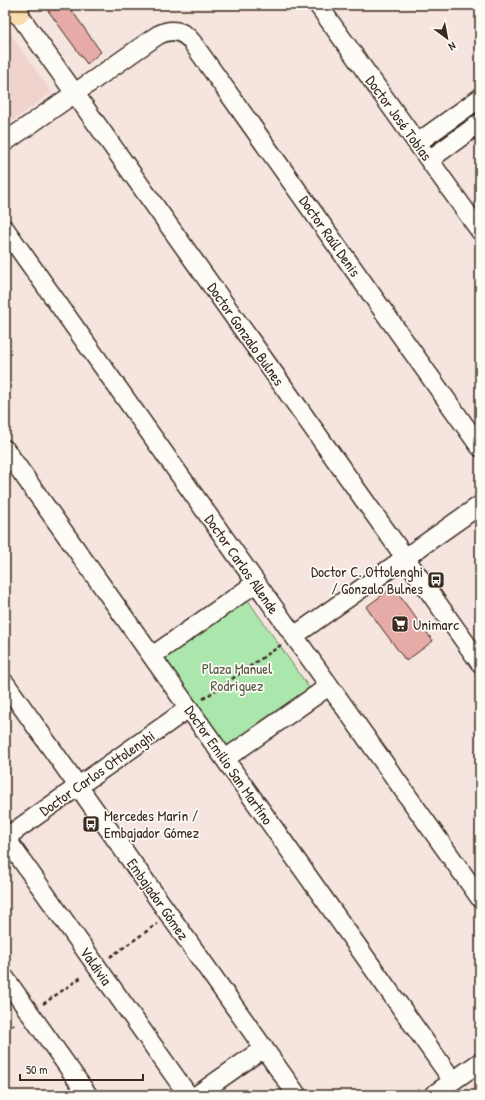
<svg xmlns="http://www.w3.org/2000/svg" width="485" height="1100" font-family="'Patrick Hand',sans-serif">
	<rect width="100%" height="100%" fill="#f6e4df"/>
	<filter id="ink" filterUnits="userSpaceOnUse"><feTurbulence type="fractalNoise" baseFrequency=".025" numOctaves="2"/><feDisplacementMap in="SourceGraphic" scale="8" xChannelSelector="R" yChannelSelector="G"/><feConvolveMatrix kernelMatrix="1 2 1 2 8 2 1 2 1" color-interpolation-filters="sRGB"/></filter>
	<g filter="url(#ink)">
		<path fill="#f1d3ce" d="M5 26 52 93 5 126Z"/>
		<path fill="#abe6ac" stroke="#738865" d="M247 599 310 689 226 750 161 659Z"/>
		<path fill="#e6aba6" stroke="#3b2a1e" d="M44 5H68L101 52 87 64Z
			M393 587 433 641 406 661 366 607Z"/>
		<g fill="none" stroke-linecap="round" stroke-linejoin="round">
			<g stroke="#3b2a1e" stroke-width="21">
				<path id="minor" d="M12 5 480 663
					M318 5 480 231
					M5 142 158 35C171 28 183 30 192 42L480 447
					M417 143 480 98
					M429 160 480 123
					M5 229 480 898
					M5 449 453 1081
					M294 636 480 505
					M152 656 256 583
					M5 683 297 1095
					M225 759 329 686
					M5 837 188 1095
					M5 838 189 708
					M5 978 88 1095
					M197 1095 264 1048
					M433 1095 480 1062"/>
			</g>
			<g stroke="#3b2a1e" stroke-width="25">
				<path id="major" d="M17 5 18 13"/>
			</g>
			<path stroke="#3b2a1e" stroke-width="2.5" stroke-dasharray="4 3" stroke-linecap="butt" d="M203 699 281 645
				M110 957 157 924
				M43 1004 83 976
				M5 1030 16 1023"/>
			<use href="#minor" stroke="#fdfcf7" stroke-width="18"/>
			<use href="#major" stroke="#f9ddab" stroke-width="22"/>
		</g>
	</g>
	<defs>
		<g id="bus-square" transform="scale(0.9)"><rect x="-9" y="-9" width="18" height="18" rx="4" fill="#3b2a1e" stroke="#fdfcf7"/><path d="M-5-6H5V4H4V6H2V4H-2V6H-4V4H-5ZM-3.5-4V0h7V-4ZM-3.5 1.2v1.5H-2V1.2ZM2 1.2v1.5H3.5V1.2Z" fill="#fff"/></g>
		<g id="supermarket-square" transform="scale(0.9)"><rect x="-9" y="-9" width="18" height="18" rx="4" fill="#3b2a1e" stroke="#fdfcf7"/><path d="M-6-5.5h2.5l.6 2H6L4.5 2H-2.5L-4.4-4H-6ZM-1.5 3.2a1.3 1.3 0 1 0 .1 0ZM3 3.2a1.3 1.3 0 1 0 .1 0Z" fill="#fff"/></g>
	</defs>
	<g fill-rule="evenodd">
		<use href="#bus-square" x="436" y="580"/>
		<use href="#supermarket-square" x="400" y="624"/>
		<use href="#bus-square" x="91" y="824"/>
	</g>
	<g text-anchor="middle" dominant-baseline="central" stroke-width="3.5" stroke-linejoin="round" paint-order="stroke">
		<g font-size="15" fill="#3b2a1e" stroke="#fdfcf7">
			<text transform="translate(399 118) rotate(54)">Doctor José Tobías</text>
			<text transform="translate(330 236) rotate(55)">Doctor Raúl Denis</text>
			<text transform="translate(246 334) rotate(55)">Doctor Gonzalo Bulnes</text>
			<text transform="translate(242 564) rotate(55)">Doctor Carlos Allende</text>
			<text transform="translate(229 765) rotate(55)">Doctor Emilio San Martíno</text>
			<text transform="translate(97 773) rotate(-35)">Doctor Carlos Ottolenghi</text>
			<text transform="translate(158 899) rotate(55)">Embajador Gómez</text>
			<text transform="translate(96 966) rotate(55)">Valdivia</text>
		</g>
		<g font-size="15" fill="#3b2a1e" stroke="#fdfcf7" text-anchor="start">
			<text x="423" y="571" text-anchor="end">Doctor C. Ottolenghi<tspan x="423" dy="17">/ Gonzalo Bulnes</tspan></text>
			<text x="413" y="624">Unimarc</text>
			<text x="104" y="815">Mercedes Marín /<tspan x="104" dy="17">Embajador Gómez</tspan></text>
		</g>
		<g font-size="15" fill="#575942" stroke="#fdfcf7">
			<text x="237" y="668">Plaza Manuel<tspan x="237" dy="17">Rodriguez</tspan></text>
		</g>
	</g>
	<rect width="485" height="1100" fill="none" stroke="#fdfcf7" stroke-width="20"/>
	<rect x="10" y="10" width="465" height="1080" fill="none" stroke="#3b2a1e" stroke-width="1.5" filter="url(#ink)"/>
	<g transform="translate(447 38) rotate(148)" stroke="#fdfcf7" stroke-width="3" paint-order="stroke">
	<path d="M0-3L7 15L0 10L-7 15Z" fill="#3b2a1e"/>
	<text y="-6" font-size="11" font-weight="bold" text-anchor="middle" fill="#3b2a1e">N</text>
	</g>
	<path d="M20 1074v6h123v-6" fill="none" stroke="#3b2a1e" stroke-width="2"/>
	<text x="26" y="1074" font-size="12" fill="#3b2a1e" stroke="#fdfcf7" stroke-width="3" paint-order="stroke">50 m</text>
</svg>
